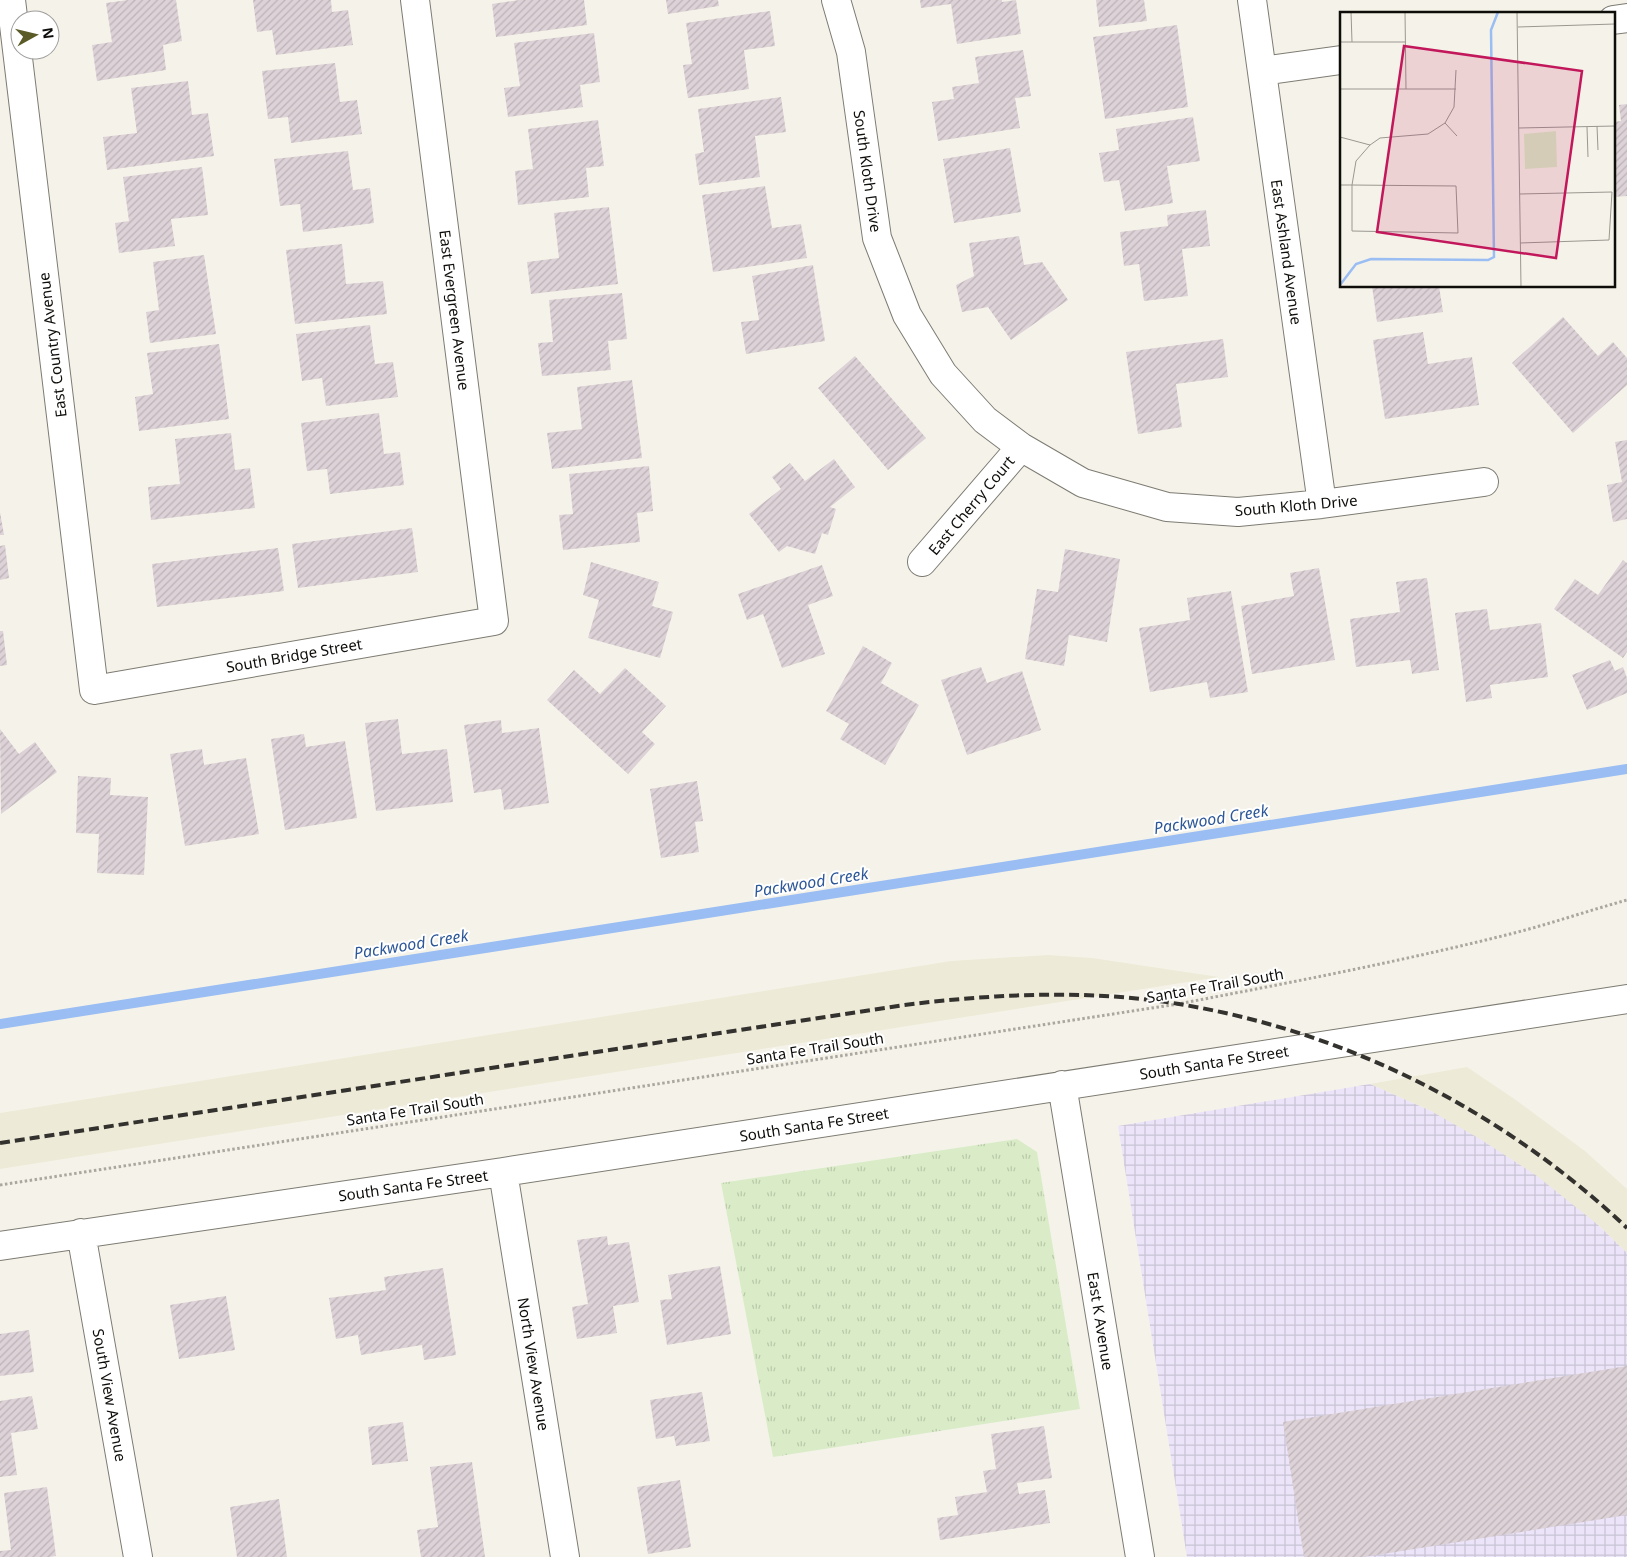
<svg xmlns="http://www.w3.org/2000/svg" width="1627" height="1557" font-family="'Noto Sans',sans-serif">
	<defs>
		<pattern id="industrial-grid" width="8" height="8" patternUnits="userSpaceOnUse" patternTransform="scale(1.25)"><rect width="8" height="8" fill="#ece5fa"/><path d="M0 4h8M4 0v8" fill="none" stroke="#c9c3d5"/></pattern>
		<pattern id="grass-tufts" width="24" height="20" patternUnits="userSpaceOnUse" patternTransform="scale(1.25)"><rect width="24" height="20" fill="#d9ecc7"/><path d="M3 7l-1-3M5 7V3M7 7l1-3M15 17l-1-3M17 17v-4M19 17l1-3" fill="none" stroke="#b9c9aa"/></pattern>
		<pattern id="building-hatch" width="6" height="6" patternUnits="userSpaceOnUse" patternTransform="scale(1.25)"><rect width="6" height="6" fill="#ddd2d7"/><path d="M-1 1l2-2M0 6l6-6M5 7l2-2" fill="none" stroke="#bcb3b7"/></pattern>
	</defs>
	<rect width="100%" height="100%" fill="#f5f3e9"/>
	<path fill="#eeead8" d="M1048 955 1092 958 1219 977 0 1169V1113L951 961Z
		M1467 1067 1516 1100 1585 1151 1627 1189V1253L1597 1224 1431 1111 1370 1084Z"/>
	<path fill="url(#industrial-grid)" d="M1370 1084 1431 1111 1480 1139 1537 1176 1597 1224 1627 1253V1557H1187L1118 1126Z"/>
	<path fill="url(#grass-tufts)" d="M1017 1139 1037 1152 1080 1409 773 1457 721 1183Z"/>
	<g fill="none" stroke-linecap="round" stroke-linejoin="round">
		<path stroke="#9abdf3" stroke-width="10" d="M0 1024 1627 769"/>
	</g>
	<path fill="url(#building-hatch)" d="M128 0H176L182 41 163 45 166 70 97 81 92 45 112 42 106 3Z
		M253 0H331L332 12 348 10 353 45 276 55 272 30 257 32Z
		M519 0H584L587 25 496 37 492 4Z
		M666 0H718L719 6 668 14Z
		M920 0H1002V2L1016 0 1021 34 957 44 951 4 921 8Z
		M1096 0H1144L1147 21 1099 27Z
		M770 11 775 46 744 50 749 89 688 98 683 65 692 64 686 23Z
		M1177 25 1188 107 1105 119 1093 37Z
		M594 33 600 82 580 85 583 107 508 117 504 88 520 86 514 43Z
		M1023 50 1031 96 1015 98 1020 128 938 141 932 102 954 99 952 87 979 83 975 57Z
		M335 63 340 102 357 100 362 134 291 143 288 117 268 119 262 71Z
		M188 81 192 115 208 113 214 156 107 170 103 137 137 133 131 88Z
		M781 97 786 132 755 136 760 177 699 185 695 154 704 152 698 109Z
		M1627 104V196L1613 197V122L1621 121 1619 105Z
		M1193 117 1200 161 1167 166 1173 203 1125 211 1119 180 1104 182 1099 153 1119 150 1116 129Z
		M598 120 604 166 586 168 589 197 518 205 515 171 533 169 528 129Z
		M1010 148 1021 212 954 223 943 159Z
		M348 151 353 190 370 188 374 223 303 232 300 204 280 206 274 159Z
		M202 167 208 215 171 219 175 246 119 253 115 223 129 221 123 177Z
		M765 186 772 228 801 224 807 258 713 272 702 195Z
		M609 207 618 284 531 294 527 262 559 258 554 213Z
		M1206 210 1210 246 1182 249 1188 296 1144 301 1139 264 1124 266 1120 232 1168 226 1167 215Z
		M1019 236 1024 265 1042 262 1068 300 1011 340 988 307 962 312 956 285 974 276 969 243Z
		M342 244 346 284 383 281 387 314 295 324 286 250Z
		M204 255 216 334 150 343 146 312 159 310 153 262Z
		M813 265 825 341 746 354 741 322 759 320 752 276Z
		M1372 286H1439L1443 312 1377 322Z
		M622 293 627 339 608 341 611 370 542 376 538 343 553 342 549 300Z
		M1563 317 1598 356 1613 342 1627 358V385L1573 433 1512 363Z
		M370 325 375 364 393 362 398 397 326 406 322 378 302 381 296 334Z
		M1423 332 1428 364 1472 357 1479 405 1385 419 1373 340Z
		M1223 339 1228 377 1176 384 1182 427 1138 434 1126 352Z
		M219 344 229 419 139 431 135 397 153 394 147 353Z
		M855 356 926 438 888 470 818 388Z
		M632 380 642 458 552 469 547 433 582 429 577 387Z
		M379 413 384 454 400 452 404 485 330 494 327 469 307 471 301 423Z
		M231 433 235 470 250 468 255 508 151 520 148 487 180 484 175 439Z
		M1627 440V519L1613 522 1607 485 1622 482 1615 442Z
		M834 459 855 487 830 507 836 509 828 535 822 533 815 554 787 546 779 552 749 514 781 489 772 477 790 463 805 481Z
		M649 466 653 511 637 513 640 542 563 550 559 515 573 514 569 474Z
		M0 512 4 535H0Z
		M412 528 418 572 298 588 292 544Z
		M5 545 9 578 0 580V546Z
		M278 548 284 591 157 607 152 564Z
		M1065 549 1120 559 1107 642 1069 635 1064 666 1025 659 1037 589 1058 592Z
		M1623 560 1627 563V652L1623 658 1554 609 1575 579 1598 595Z
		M591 562 659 582 652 606 673 612 660 658 588 638 599 600 583 595Z
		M822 565 833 596 808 605 825 654 782 668 763 614 747 620 738 594Z
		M1319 568 1335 660 1252 674 1241 606 1294 596 1290 573Z
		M1427 578 1439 670 1412 674 1410 660 1356 667 1350 619 1400 612 1396 582Z
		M1231 591 1248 692 1210 698 1207 682 1150 692 1139 628 1190 620 1187 598Z
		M1487 609 1490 630 1541 623 1548 677 1490 685 1492 698 1466 702 1455 613Z
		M0 631H3L7 665 0 666Z
		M863 646 892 663 881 683 919 705 885 765 840 739 849 724 826 711Z
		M1610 660 1615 671 1623 667 1627 678V693L1587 710 1572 675Z
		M981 667 987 683 1022 671 1041 730 967 755 941 680Z
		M625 668 666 706 642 732 655 744 628 774 547 700 574 670 600 694Z
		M398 719 402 754 447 749 453 802 376 811 365 723Z
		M501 720 502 733 539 728 549 803 504 810 501 789 474 793 464 725Z
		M0 729 19 754 35 742 57 772 1 814Z
		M304 734 306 747 345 741 357 818 285 830 271 739Z
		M202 749 204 765 246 758 259 834 185 846 170 754Z
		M78 776 111 778 110 795 148 797 144 875 97 873 99 834 76 833Z
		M697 781 703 821 695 822 699 852 661 858 650 789Z
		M607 1236 608 1245 629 1242 639 1302 613 1306 617 1333 577 1339 572 1307 588 1304 577 1240Z
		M720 1266 731 1334 667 1345 660 1300 672 1299 668 1275Z
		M443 1268 456 1355 424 1360 422 1345 361 1355 358 1335 336 1339 329 1298 386 1290 384 1277Z
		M226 1296 235 1350 179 1359 170 1305Z
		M29 1330 34 1372 0 1376V1334Z
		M1627 1366V1515L1364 1557H1304L1283 1422Z
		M702 1392 710 1441 676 1446 674 1436 656 1439 650 1400Z
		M32 1396 38 1429 11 1433 17 1475 0 1477V1401Z
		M403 1422 408 1461 372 1465 368 1427Z
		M1044 1426 1052 1478 1017 1483 1019 1494 1045 1490 1050 1523 940 1540 937 1518 958 1515 955 1497 987 1492 983 1471 996 1469 991 1434Z
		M472 1462 485 1557H421L417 1530 438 1527 430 1467Z
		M680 1480 691 1547 648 1554 637 1487Z
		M47 1487 56 1556 49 1557H0V1551L11 1550 4 1493Z
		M279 1499 287 1557H237L230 1507Z"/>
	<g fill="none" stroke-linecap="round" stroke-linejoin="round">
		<g stroke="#7d7b72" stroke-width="30">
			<path id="minor" d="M11 0 94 690 494 621 415 0
				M836 0 851 52 877 238 907 315 943 374 985 420 1021 447 1083 483 1167 507 1238 512 1322 504 1484 482
				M1252 0 1322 504
				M1613 20 1627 18
				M1262 71 1341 60
				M922 562 1021 447
				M1062 1085 1140 1557
				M503 1172 565 1557
				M81 1233 138 1557
				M0 1246 503 1172 1627 999"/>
		</g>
		<path stroke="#a9a79f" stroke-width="3" stroke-dasharray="2.5 2.5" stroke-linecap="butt" d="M0 1185 1178 1004C1288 983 1398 962 1506 935 1547 925 1587 911 1627 900"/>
		<use href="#minor" stroke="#fff" stroke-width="28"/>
		<path stroke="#33322e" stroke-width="4" stroke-dasharray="10 5" stroke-linecap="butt" d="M0 1143 904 1005C995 994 1088 989 1179 1004 1348 1032 1503 1111 1627 1228"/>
	</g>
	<g text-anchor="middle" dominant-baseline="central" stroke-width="4" stroke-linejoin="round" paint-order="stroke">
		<g font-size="15" fill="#0e0d0a" stroke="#fff">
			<text transform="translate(868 171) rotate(82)">South Kloth Drive</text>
			<text transform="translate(1287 252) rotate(82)">East Ashland Avenue</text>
			<text transform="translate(455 310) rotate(83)">East Evergreen Avenue</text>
			<text transform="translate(52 345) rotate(-97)">East Country Avenue</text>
			<text transform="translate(971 505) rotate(-50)">East Cherry Court</text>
			<text transform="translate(1296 505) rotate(-5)">South Kloth Drive</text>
			<text transform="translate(294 655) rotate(-10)">South Bridge Street</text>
			<text transform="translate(1215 985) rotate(-10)">Santa Fe Trail South</text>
			<text transform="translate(815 1048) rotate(-9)">Santa Fe Trail South</text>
			<text transform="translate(1214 1062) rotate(-9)">South Santa Fe Street</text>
			<text transform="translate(415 1109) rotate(-9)">Santa Fe Trail South</text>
			<text transform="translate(814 1124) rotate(-9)">South Santa Fe Street</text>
			<text transform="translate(413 1185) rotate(-8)">South Santa Fe Street</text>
			<text transform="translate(1101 1321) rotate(81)">East K Avenue</text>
			<text transform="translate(534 1364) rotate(81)">North View Avenue</text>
			<text transform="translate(110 1395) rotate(80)">South View Avenue</text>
		</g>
		<g font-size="16" font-style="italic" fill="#2d5797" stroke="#fff">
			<text transform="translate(1211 819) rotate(-9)">Packwood Creek</text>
			<text transform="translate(811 882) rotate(-9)">Packwood Creek</text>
			<text transform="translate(411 944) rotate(-9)">Packwood Creek</text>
		</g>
	</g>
	<g transform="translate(1340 12)">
		<rect width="275" height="275" fill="#f5f3e9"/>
		<path d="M216 119 217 155 185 157 184 122Z" fill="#d9ecc7"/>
		<path fill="none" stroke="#9abdf3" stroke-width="2.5" d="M0 273 16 252 31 247 148 248 154 245 151 18 158 0"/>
		<path fill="none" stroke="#999790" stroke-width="1" d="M11 0 12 30M65 0 66 77M177 0 181 275M178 15 275 12M0 30H66M0 77H116M105 111 117 124M257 114 258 138M247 115 248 145M179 116 275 114M0 125 30 133M0 173H12L116 174 118 221 12 219V173L16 149 30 133 40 126 88 122 105 111 114 95 116 58M180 182 272 180 269 228 180 231"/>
		<path fill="#c2185b" fill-opacity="0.15" stroke="#c2185b" stroke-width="2.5" d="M64 34 242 59 216 246 37 220Z"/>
		<rect width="275" height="275" fill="none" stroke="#0e0d0a" stroke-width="2.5"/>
	</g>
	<g transform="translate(35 35) rotate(82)"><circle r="24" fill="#ffffff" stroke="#9f9e9d"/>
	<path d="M0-4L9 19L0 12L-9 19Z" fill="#5b5b28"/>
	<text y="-8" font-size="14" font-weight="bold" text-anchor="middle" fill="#0e0d0a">N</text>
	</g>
</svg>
